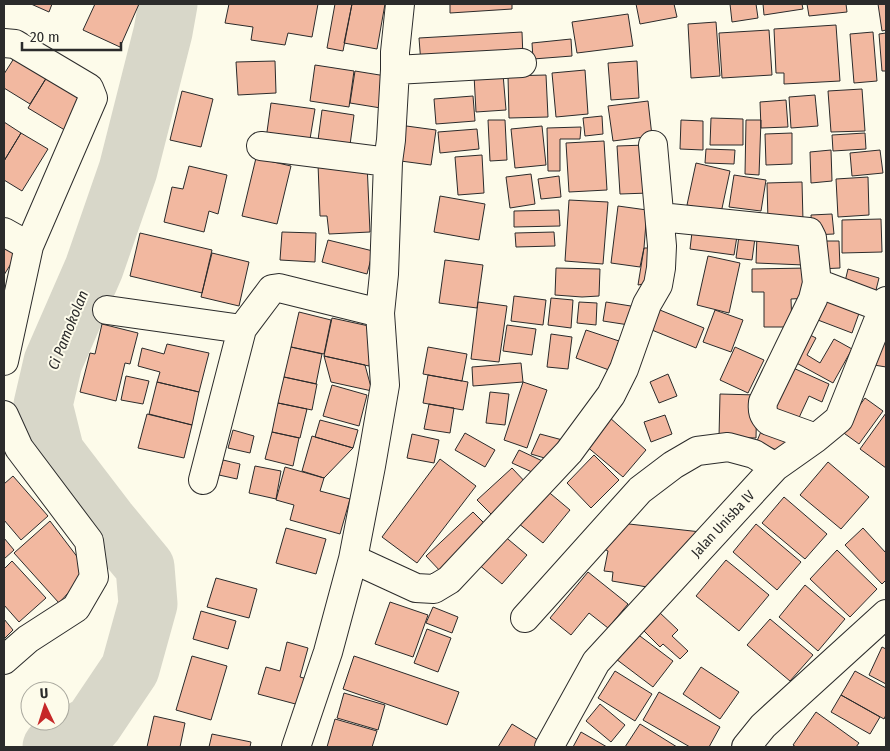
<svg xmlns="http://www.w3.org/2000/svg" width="890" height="751" font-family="'Fira Sans Condensed',sans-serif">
	<rect width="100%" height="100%" fill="#fdfbea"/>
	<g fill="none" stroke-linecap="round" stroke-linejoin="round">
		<path stroke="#d8d7c9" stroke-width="59" d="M52 747 93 724 130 669 148 604 145 567 107 521 55 453 43 405 53 362 94 268 128 170 163 32 168 4"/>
	</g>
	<path fill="#f2b8a0" stroke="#2b2b2b" d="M31 4H52L49 12Z
		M95 4H139L120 47 83 30Z
		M229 4H318L312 37 288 33 285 45 251 40 253 27 225 23Z
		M335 4H352L343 51 327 48Z
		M352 4H385L377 49 344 43Z
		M450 4H512V9L450 13Z
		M636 4H674L677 17 640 24Z
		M730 4H756L758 18 732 22Z
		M763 4H802L803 9 764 15Z
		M807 4H846L847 12 809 16Z
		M878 4H886V30L882 31Z
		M628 14 633 46 577 53 572 22Z
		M716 22 720 76 691 78 688 24Z
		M836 25 840 81 784 84V73H776L774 29Z
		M769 30 772 75 722 78 719 33Z
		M522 32 523 58 421 64 419 38Z
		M873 32 877 81 854 83 850 34Z
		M886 33V71H882L879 34Z
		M571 39 572 56 533 59 532 43Z
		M18 52 50 72 30 104 4 88V74Z
		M275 61 276 93 238 95 236 62Z
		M637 61 639 98 611 100 608 63Z
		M315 65 354 71 349 107 310 101Z
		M585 70 588 114 556 117 552 73Z
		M355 71 392 77 387 109 350 103Z
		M50 72 90 96 68 132 28 108Z
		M503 74 506 110 476 112 474 75Z
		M546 75 548 117 509 118 508 76Z
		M862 89 865 131 831 132 828 91Z
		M182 91 213 99 201 147 170 140Z
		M815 95 818 126 791 128 789 97Z
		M473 96 475 121 436 124 434 99Z
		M786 100 788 127 761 128 760 102Z
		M648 101 652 136 613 141 608 106Z
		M271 103 315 109 309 145 266 139Z
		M322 110 354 115 350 145 318 140Z
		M602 116 603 134 585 136 583 118Z
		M711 118 743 119V145H710Z
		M488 120H505L507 160 490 161Z
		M681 120 703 121V150L680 149Z
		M746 120H761L759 175 745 174Z
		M4 122 21 133 4 161Z
		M399 125 436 130 431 165 393 160Z
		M542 126 546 165 515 168 511 129Z
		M581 127 580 139H560V171H548L547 128Z
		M477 129 479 149 440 153 438 132Z
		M21 133 48 149 22 191 4 180V161Z
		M792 133V164L766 165 765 134Z
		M865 133 866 149 833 151 832 135Z
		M604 141 607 190 569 192 566 143Z
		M646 145 649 193 620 194 617 146Z
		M706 149 735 150 734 164 705 163Z
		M831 150 832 181 811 183 810 152Z
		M880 150 883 173 852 176 850 153Z
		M482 155 484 193 458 195 455 157Z
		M256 158 291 166 277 224 242 216Z
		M367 163 370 232 329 234 327 216H320L318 164Z
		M696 163 730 171 721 213 687 205Z
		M189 166 227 175 218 214 209 211 204 232 164 222 172 187 183 189Z
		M531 174 535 204 510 208 506 177Z
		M734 175 766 180 761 211 729 207Z
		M559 176 561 197 541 199 538 179Z
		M868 177 869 215 838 217 836 179Z
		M802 182 803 221H768L767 183Z
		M440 196 485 204 479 240 434 232Z
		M569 200 608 202 603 264 565 261Z
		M618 206 647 210 644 248 640 267 611 263Z
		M559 210 560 226 514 227V211Z
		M832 214 834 234 812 235 811 215Z
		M881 219 882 252 842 253V220Z
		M693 224 738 230 734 255 690 249Z
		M282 232 316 233 315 262 280 260Z
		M554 232 555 246 516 247 515 233Z
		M140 233 212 250 202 293 130 276Z
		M757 235 805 237 804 265 756 263Z
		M739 236 755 238 752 260 736 258Z
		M4 239 20 249 4 275Z
		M328 240 373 251 367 274 322 262Z
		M818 241H839L840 268 819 269Z
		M644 248H655V282L638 285Z
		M212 253 249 262 239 306 201 297Z
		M708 256 740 263 729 313 697 305Z
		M445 260 483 265 477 308 439 303Z
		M556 268 600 269 599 296 582 297 555 295Z
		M808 268 809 298 791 299 792 327H764V292H752V269Z
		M848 269 879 278 874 298 843 290Z
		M820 289 862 305 852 333 810 317Z
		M514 296 546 300 543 325 511 321Z
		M551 298 573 300 571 328 548 325Z
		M478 302 507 306 499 362 471 359Z
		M579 302 597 303 596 325 577 323Z
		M606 302 637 307 629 325 603 321Z
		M655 308 704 328 696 348 647 328Z
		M715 310 743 320 731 352 703 342Z
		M299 312 331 320 324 354 291 347Z
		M332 318 378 328 369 366 324 356Z
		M102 324 138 333 130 364 125 363 116 401 80 392 90 353 95 354Z
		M507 325 536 329 532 355 503 351Z
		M886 327V367L874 365Z
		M586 330 619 341 609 370 576 358Z
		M806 333 816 338 807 355 820 363 834 339 852 349 833 383 791 360Z
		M551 334 572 337 568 369 547 367Z
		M167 344 209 353 199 392 157 382 160 372 138 366 142 348 164 354Z
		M291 347 322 354 316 384 284 377Z
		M428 347 467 354 462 381 423 374Z
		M735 347 764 360 748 393 720 380Z
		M324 356 365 365 372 391 331 382Z
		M521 363 523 382 473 386 472 367Z
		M791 367 829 384 822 402 809 396 797 422 771 410Z
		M668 374 677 396 659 403 650 382Z
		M428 375 468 382 463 410 423 403Z
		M126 376 149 381 143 404 121 400Z
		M284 377 317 384 312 410 278 403Z
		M157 382 199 392 192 425 149 414Z
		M523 382 547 390 527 448 504 440Z
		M332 385 367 395 359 426 323 416Z
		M490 392 509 394 505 425 486 423Z
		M720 394 757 395 756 438 719 437Z
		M865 398 883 411 859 444 841 431Z
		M278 403 307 409 300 438 272 432Z
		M429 404 454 408 450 433 424 429Z
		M886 413V468L860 449Z
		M147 414 192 425 184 458 138 448Z
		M665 415 672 434 651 442 644 422Z
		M609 417 646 450 623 477 585 445Z
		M320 420 358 430 353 448 315 437Z
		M765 422 797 436 789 456 757 441Z
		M233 430 254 436 250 453 228 448Z
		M272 432 299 438 293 466 265 459Z
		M465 433 495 450 485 467 455 450Z
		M412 434 439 440 434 463 407 458Z
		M540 434 570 442 558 462 531 454Z
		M312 436 353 448 324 478 302 471Z
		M519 450 553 466 543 477 512 463Z
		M594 455 619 480 591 508 567 483Z
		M440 459 476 486 417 563 382 537Z
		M223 460 240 464 237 479 219 475Z
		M828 462 869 497 841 529 800 495Z
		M255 466 281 471 276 499 249 493Z
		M285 467 324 478 320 491 350 499 340 534 290 520 294 505 276 500Z
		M512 468 529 486 495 518 477 500Z
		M13 476 48 516 21 540 4 520V484Z
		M545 489 570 510 543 543 518 523Z
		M784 497 827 534 805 559 762 523Z
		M473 512 489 528 442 573 426 556Z
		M50 521 88 571 59 603 14 553Z
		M620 523 701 532 647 587 612 581 613 572 604 571 608 551 604 549Z
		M756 524 801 562 777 590 733 552Z
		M286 528 326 539 316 574 276 563Z
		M863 528 886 553V580L882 584 845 545Z
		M503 535 527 555 502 584 478 564Z
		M4 538 14 550 4 559Z
		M837 550 877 589 850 617 810 579Z
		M726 560 769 595 739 631 696 596Z
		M12 561 46 598 19 622 4 605V569Z
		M588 572 628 604 608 628 589 613 571 635 550 618Z
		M216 578 257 589 249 618 207 607Z
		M805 585 845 619 818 651 779 617Z
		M390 602 428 615 413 657 375 644Z
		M433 607 458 617 452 633 426 623Z
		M201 611 236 621 228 649 193 639Z
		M659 612 678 630 672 636 688 651 680 659 663 644 660 647 643 630Z
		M4 619 13 630 4 639Z
		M770 619 813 655 790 681 747 645Z
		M427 629 451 638 438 672 414 663Z
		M636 633 673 661 653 687 616 659Z
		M287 642 308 648 300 677 311 680 303 706 258 694 266 667 280 671Z
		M882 647 886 649V684L869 675Z
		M192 656 227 666 211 720 176 710Z
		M354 656 459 692 447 725 343 689Z
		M701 667 739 692 720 719 683 694Z
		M615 671 652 694 635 721 598 698Z
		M855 671 886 688V715L884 719 841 695Z
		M659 692 720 727 709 747H690L643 720Z
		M344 693 385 705 378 730 337 718Z
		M841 695 880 717 870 734 831 712Z
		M600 704 625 725 611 742 586 721Z
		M816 712 859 743 856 747H796L793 745Z
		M154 716 185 723 180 747H147Z
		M335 719 377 731 372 747H327Z
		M512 724 543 743 541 747H498Z
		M640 724 677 747H625Z
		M581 732 607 747H573Z
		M212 734 251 742 250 747H209Z"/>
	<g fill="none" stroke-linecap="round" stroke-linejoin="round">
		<g stroke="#2b2b2b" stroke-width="30">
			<path id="minor" d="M4 43 15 44 89 88 93 98 29 246 4 361
				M395 70 522 63
				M261 146 388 162
				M660 217 809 232 812 238 817 283 883 308
				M4 232 29 246
				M107 310 242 329 272 289 279 288 380 313
				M4 415 19 448 89 541 94 577 76 608 28 639 4 660
				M816 438 769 421C763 415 762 411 763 402L813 299 817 283
				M203 480 242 329
				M353 559 416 588 434 589 449 580 569 452 611 395 624 369 647 304 658 285 661 268 662 246 653 145
				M525 618 640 490 673 465 697 451 728 447 754 454 775 467
				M296 747 328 652 353 559 371 466 385 385 380 313 384 274 388 162 391 140 395 70V52L400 4
				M549 747 596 662 775 467 816 438 839 419 886 301
				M746 747 763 726 886 614"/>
		</g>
		<use href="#minor" stroke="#fdfbea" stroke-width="28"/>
	</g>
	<g text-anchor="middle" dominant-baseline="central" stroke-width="4" stroke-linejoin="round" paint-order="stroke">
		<g font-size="14" fill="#2b2b2b" stroke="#fdfbea">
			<text transform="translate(723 524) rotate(-47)">Jalan Unisba lV</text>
		</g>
		<g font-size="15" font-style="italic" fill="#2b2b2b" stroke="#fdfbea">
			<text transform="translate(68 330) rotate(-68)">Ci Pamokolan</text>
		</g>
	</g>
	<rect width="890" height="751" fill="none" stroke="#2b2b2b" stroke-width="10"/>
	<g transform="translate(45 706) rotate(356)"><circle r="24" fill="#fdfbea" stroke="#a9a89e"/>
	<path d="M0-4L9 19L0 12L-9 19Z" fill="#c62828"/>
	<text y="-8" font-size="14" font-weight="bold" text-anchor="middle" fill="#2b2b2b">U</text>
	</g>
	<path d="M22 42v8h99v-8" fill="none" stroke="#2b2b2b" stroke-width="2.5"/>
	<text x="30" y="42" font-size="15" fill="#2b2b2b" stroke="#fdfbea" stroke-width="4" paint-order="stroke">20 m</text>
</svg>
